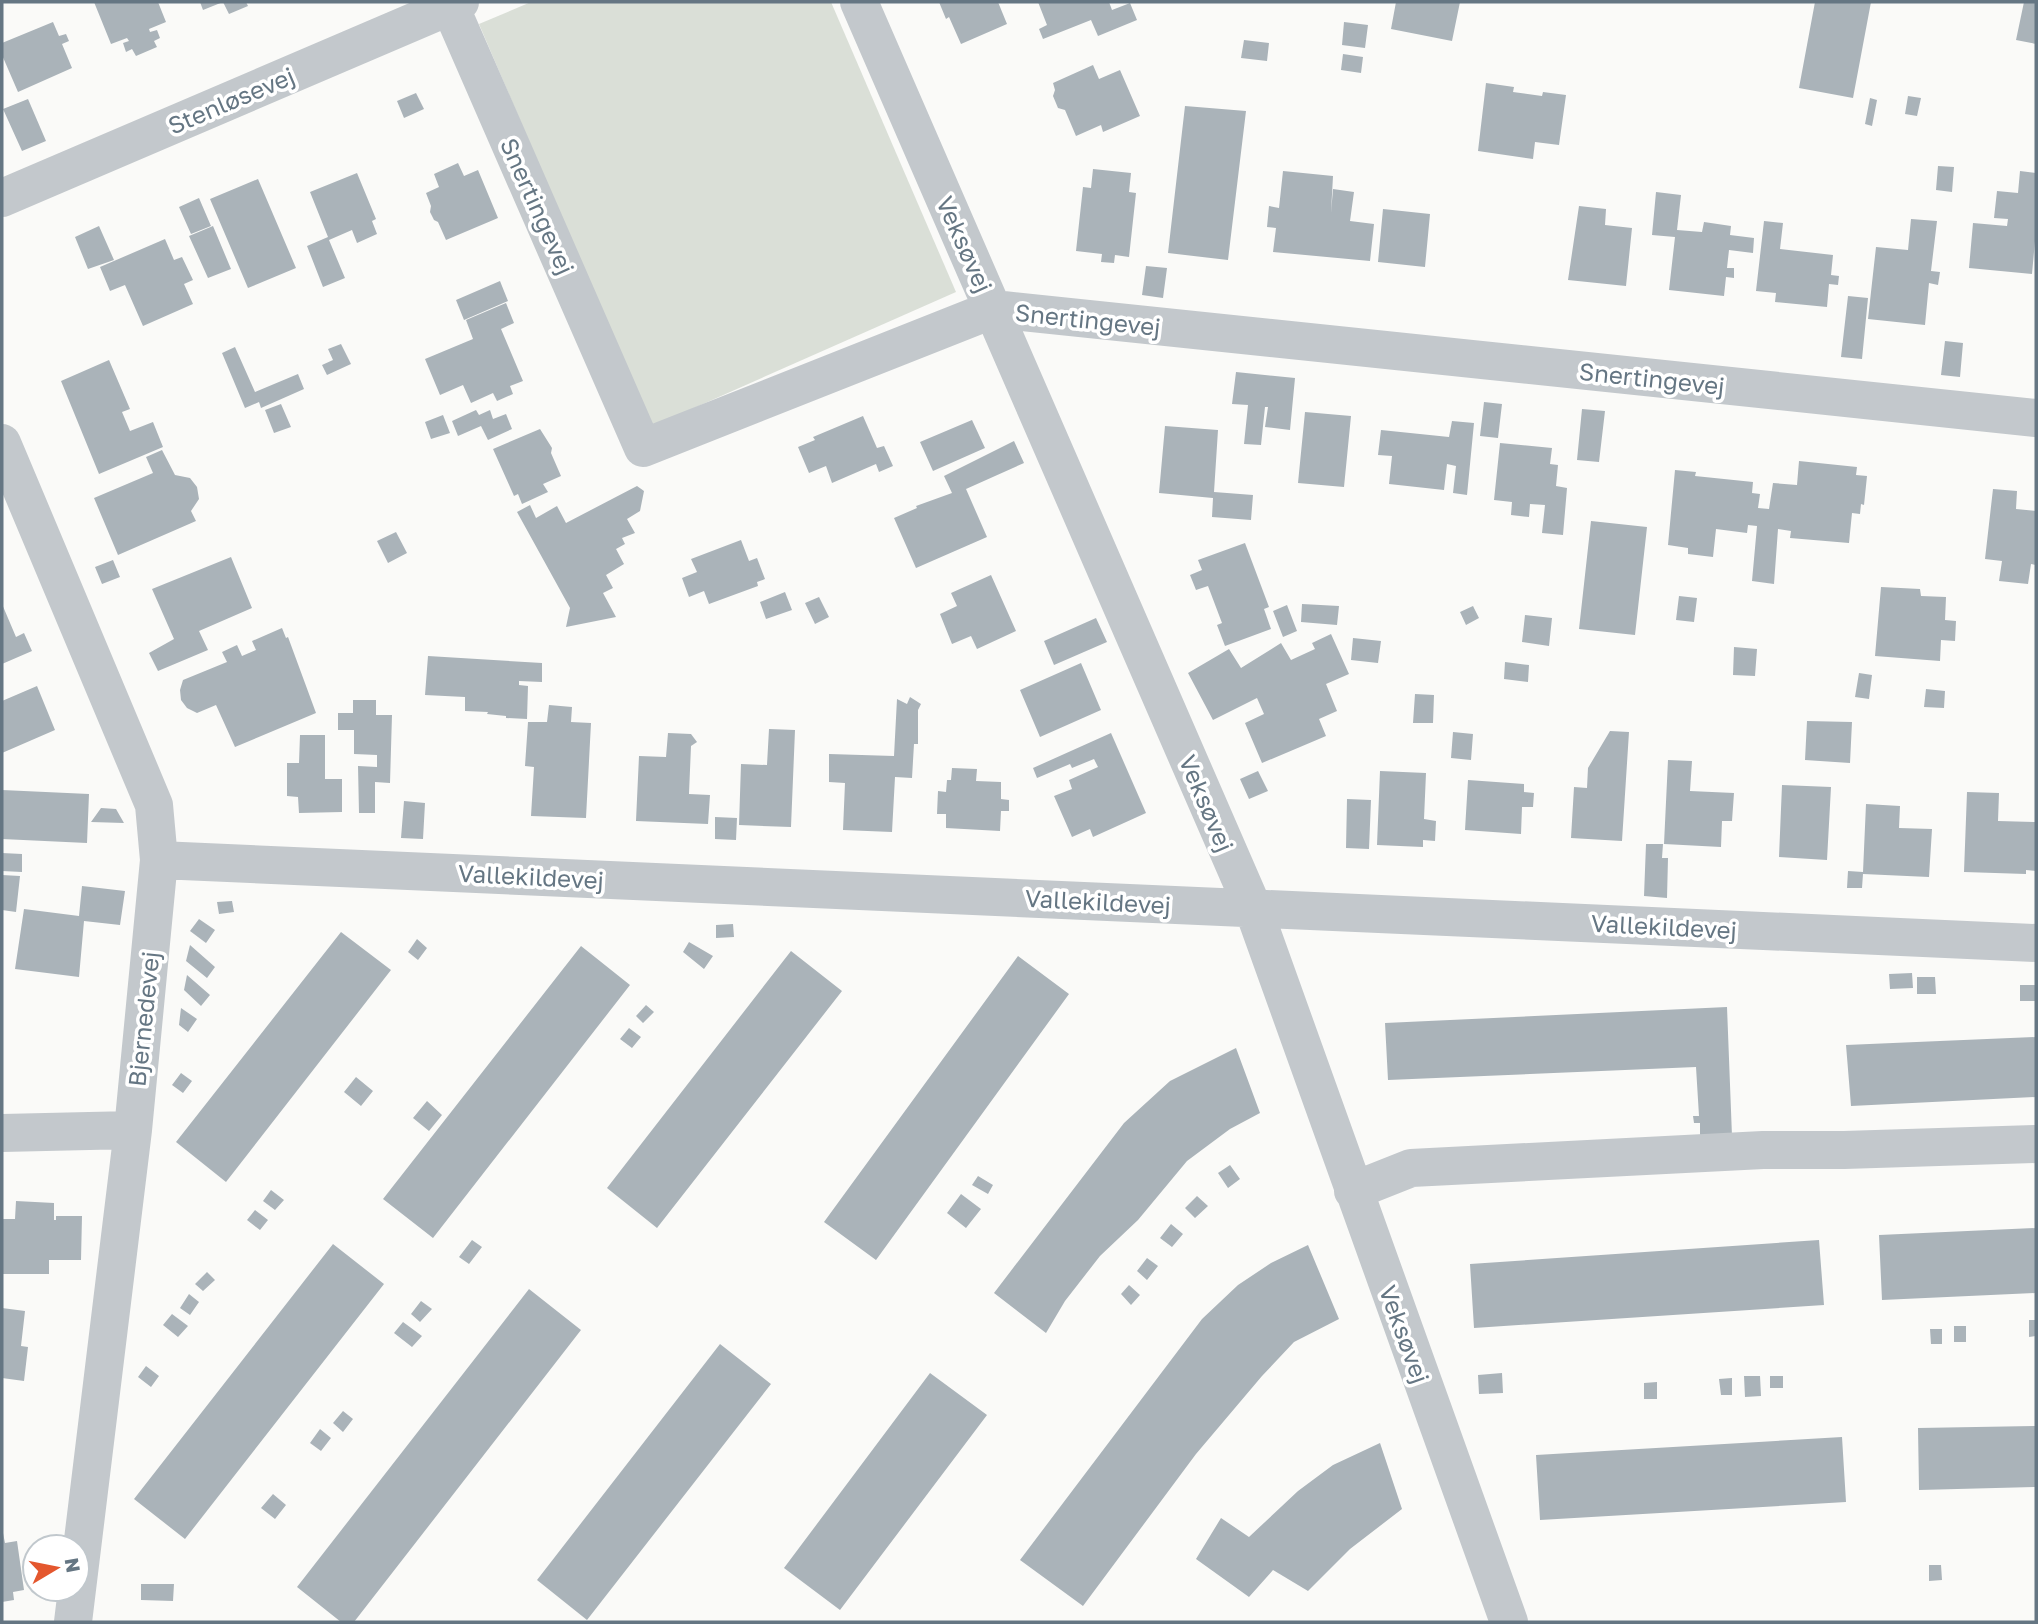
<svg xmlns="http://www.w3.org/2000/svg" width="2038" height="1624" font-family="'Golos Text',sans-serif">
	<rect width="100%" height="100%" fill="#fafaf8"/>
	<path fill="#dadfd7" d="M531 2H831L956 292 651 427 479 24Z"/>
	<path fill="#aab3b9" d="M94 2H158L166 22 149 29 150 32 157 30 160 38 154 41 157 47 136 56 132 49 126 52 123 43 129 41 127 38 111 44Z
		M200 2H246L248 6 229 14 223 2 203 10Z
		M939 2H998L1007 24 961 44 949 17 946 19Z
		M1038 2H1109L1112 10 1130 3 1137 20 1098 36 1091 20 1043 39 1039 29 1047 25Z
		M1396 2H1460L1452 41 1391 29Z
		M1815 2H1871L1853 98 1799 88Z
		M2024 2H2036V44L2016 40Z
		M53 22 59 36 66 34 69 41 62 44 72 68 18 92 2 55V43Z
		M1344 22 1368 25 1365 48 1342 45Z
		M1244 40 1269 43 1267 61 1241 58Z
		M1343 54 1363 57 1361 73 1341 70Z
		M1093 65 1099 79 1120 70 1140 116 1103 132 1101 125 1076 136 1065 110 1058 108 1053 96 1055 90 1053 83Z
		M1486 83 1514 87 1513 92 1542 96 1543 92 1566 95 1559 145 1535 142 1533 159 1478 151Z
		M416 93 424 109 404 118 397 101Z
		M1908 96 1921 98 1917 116 1905 114Z
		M1870 98 1877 100 1872 126 1865 124Z
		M28 99 46 141 22 151 3 109Z
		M1185 106 1246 111 1228 260 1168 253Z
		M458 163 464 176 478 170 498 218 446 240 438 222 434 220 430 212 431 206 426 193 439 187 434 174Z
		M1938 166 1954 167 1952 192 1936 190Z
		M1093 169 1131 173 1129 192 1136 193 1129 257 1115 255 1114 263 1101 262 1102 254 1076 251 1083 187 1091 188Z
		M1283 171 1333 176 1331 213 1333 189 1354 192 1350 221 1374 224 1370 261 1273 252 1276 228 1267 227 1269 206 1279 208Z
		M2020 171 2036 173V230L2032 274 1969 268 1973 223 2007 226 2008 219 1994 218 1997 191 2018 193Z
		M357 173 376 219 372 221 377 234 357 243 352 230 329 240 345 278 323 287 307 246 328 237 310 192Z
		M258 179 296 268 248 288 210 199Z
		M1656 192 1681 195 1677 230 1702 232 1704 222 1731 226 1730 235 1754 238 1753 253 1729 250 1727 268H1734V278L1726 277 1724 296 1669 290 1675 237 1652 235Z
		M199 198 211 226 191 234 179 207Z
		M1579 206 1606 209 1605 225 1632 228 1626 286 1568 280Z
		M1383 209 1430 214 1425 267 1378 262Z
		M1911 219 1937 221 1931 271 1940 272 1938 285 1929 283 1925 325 1868 319 1876 247 1908 250Z
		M1764 221 1783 223 1780 249 1833 255 1831 275 1839 276 1838 285 1829 284 1827 307 1775 302 1776 293 1756 291Z
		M99 226 114 260 88 269 75 237Z
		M213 226 231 269 208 278 189 236Z
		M165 239 174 260 182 257 193 280 184 284 193 304 143 326 125 285 110 291 100 267Z
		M1146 266 1167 268 1163 298 1142 295Z
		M500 281 508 301 464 320 456 300Z
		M1848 296 1868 298 1862 359 1841 357Z
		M506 303 514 323 501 329 523 381 510 386 513 394 497 401 493 393 471 403 463 385 440 395 425 359 473 339 466 320Z
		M1945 341 1963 343 1960 377 1941 375Z
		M341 344 351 364 327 375 322 365 333 360 328 349Z
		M235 347 255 392 298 374 304 389 261 408 259 402 245 408 222 353Z
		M109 360 130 409 122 412 130 431 153 422 163 447 99 474 61 381Z
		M1236 372 1295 378 1290 430 1265 427 1268 407H1265L1261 445 1244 444 1248 405 1232 404Z
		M1484 402 1502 404 1498 438 1480 436Z
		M281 404 291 427 274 433 265 410Z
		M1582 409 1605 411 1599 462 1577 460Z
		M476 410 479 415 490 410 493 419 506 414 512 429 488 440 481 426 458 436 452 421Z
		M1305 412 1351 416 1344 487 1298 483Z
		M443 415 450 433 431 439 425 422Z
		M863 416 877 448 884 446 893 466 879 472 876 464 832 483 826 466 809 473 798 447 815 440 813 437Z
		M972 420 985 448 933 471 920 442Z
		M1452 421 1474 423 1467 495 1453 493 1456 466 1447 464 1444 490 1389 484 1392 456 1378 455 1381 430 1449 437Z
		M1165 426 1218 430 1214 492 1253 495 1251 520 1212 517 1213 498 1159 493Z
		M540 429 552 448 551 453 561 476 543 484 548 492 522 504 518 494 514 496 493 449Z
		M1014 441 1024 463 966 489 987 537 916 568 894 518 917 508 916 506 952 493 944 476Z
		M1500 443 1552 448 1550 464 1558 465 1556 486 1567 488 1563 535 1542 533 1545 505 1530 504 1529 517 1511 515 1512 502 1494 500Z
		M162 450 175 475 190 478 197 487 199 499 191 511 196 521 118 555 94 498 153 473 146 457Z
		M1799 461 1857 467 1856 475 1867 476 1864 505 1861 504 1860 514 1852 513 1849 543 1790 538 1791 531 1778 529 1774 584 1752 581 1757 526 1748 525 1747 533 1716 529 1713 557 1688 554V548L1668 545 1675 470 1696 472 1695 476 1753 482 1752 493 1760 494 1758 508 1769 509 1773 483 1797 485Z
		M637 486 644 491 640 511 627 519 635 533 622 538 625 544 616 549 624 564 606 575 613 588 603 593 616 617 566 627 570 608 517 512 530 505 536 518 557 506 566 523Z
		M1993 489 2017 491 2016 509 2036 511V565L2031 564 2028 584 1999 581 2002 561 1985 559Z
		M1591 521 1647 527 1635 635 1579 629Z
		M396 532 407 553 388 563 377 541Z
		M741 540 749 561 757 558 765 579 757 582 758 586 709 604 704 591 689 597 682 578 697 572 691 559Z
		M1245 543 1269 607 1264 609 1271 629 1225 646 1217 625 1222 623 1208 586 1196 590 1190 575 1202 570 1198 560Z
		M231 557 252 608 199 631 208 650 158 671 149 653 174 639 152 589Z
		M113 560 120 577 102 584 95 567Z
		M991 575 1016 631 977 649 971 636 952 644 940 614 957 606 951 593Z
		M1881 587 1920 589 1921 596 1946 597 1945 620 1956 621 1955 641 1941 640 1940 661 1875 656Z
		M785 592 792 610 766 619 760 602Z
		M1679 596 1697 598 1694 622 1676 620Z
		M819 597 829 617 815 624 805 603Z
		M2 604 16 637 24 633 32 651 2 664Z
		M1302 604 1339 606 1337 625 1301 622Z
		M1287 605 1297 631 1283 637 1273 611Z
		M1473 606 1479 618 1466 625 1460 612Z
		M1525 615 1552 618 1549 646 1522 642Z
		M1096 618 1107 642 1054 665 1044 641Z
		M282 628 286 638 288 637 316 713 235 747 216 705 197 713 187 708 181 700 180 690 183 680 227 662 222 652 237 645 242 656 256 650 252 641Z
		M1331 634 1349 674 1326 684 1337 711 1319 719 1326 736 1262 763 1245 723 1264 714 1257 698 1213 720 1188 673 1229 649 1241 668 1281 643 1291 660 1315 649 1312 643Z
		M1353 638 1381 641 1378 663 1351 660Z
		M1734 647 1757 649 1755 676 1733 675Z
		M428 656 542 663V682L519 681V685L528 686 527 719 506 718V716L487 714 488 712 465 711V697L425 695Z
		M1505 662 1529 665 1528 682 1504 679Z
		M1081 663 1101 710 1040 737 1020 690Z
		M1859 673 1872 675 1869 699 1855 697Z
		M37 686 55 730 2 753V701Z
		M1926 689 1945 691 1944 708 1924 707Z
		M1415 694 1434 695 1433 723H1413Z
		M910 697 921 704 918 710V744H914L912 778 895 777 892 832 843 830 845 783 829 782V754L894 756 897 699 907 704Z
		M353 700H376V715H392L390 783 375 782V813H359L358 766 377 767V755L354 754V730H338V713H353Z
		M549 705 572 707 571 722 591 723 586 818 531 816 534 767 525 766 528 722H547Z
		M1807 721 1852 722 1850 763 1805 760Z
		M769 729 795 730 791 827 739 825 741 764 767 765Z
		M1610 731 1629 732 1622 841 1571 838 1574 787 1587 788 1588 768Z
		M1453 732 1473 734 1471 760 1451 758Z
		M668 733 691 734 697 742 691 746 689 794 710 795 708 824 636 821 639 756 666 757Z
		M1111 733 1146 813 1093 837 1090 829 1072 837 1054 796 1072 789 1069 780 1098 767 1094 759 1072 768 1070 764 1037 778 1033 768Z
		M300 735H325V779H342V812L299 813 298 797 287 796V763H299Z
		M1668 760 1692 761 1690 791 1734 793 1732 821H1722L1721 847 1664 844Z
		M952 768 977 769 976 781 1001 782V799L1009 800V811H1001L1000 831 946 828V814H937L938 791 946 792 947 780H951Z
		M1258 771 1268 791 1249 799 1240 779Z
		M1380 771 1426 773 1424 819 1436 821 1435 841 1423 840V847L1377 845Z
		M1468 780 1524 784V792L1534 793 1533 807H1522L1521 834 1465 830Z
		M1782 785 1831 787 1827 860 1779 857Z
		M2 790 89 794 87 843 2 839Z
		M1967 792 1999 793 1998 821 2036 822V871L2026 870V874L1964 872Z
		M1347 799 1371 800 1369 849 1346 848Z
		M404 801 425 803 423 839 401 838Z
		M1866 804 1900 806 1899 828 1932 829 1929 877 1863 874 1862 888H1847L1848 871 1863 872Z
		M101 808 116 809 124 823 91 822Z
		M715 817 737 818 736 840 715 839Z
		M1646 844H1663L1662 858H1668L1667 898 1644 896Z
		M2 853 22 854V872L2 871Z
		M2 875 20 876 16 912 2 910Z
		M82 886 125 891 120 925 84 921 79 977 15 969 24 909 79 916Z
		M232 901 234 912 219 914 217 902Z
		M199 919 215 930 206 943 190 931Z
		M733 924 734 937 716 938V925Z
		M341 932 391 970 226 1182 176 1142Z
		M417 939 427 948 418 960 408 952Z
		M689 942 713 956 704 969 683 952Z
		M190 945 215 967 207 978 186 961Z
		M581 946 630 985 433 1238 383 1199Z
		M791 951 842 991 657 1228 607 1188Z
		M1018 956 1069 994 876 1260 824 1222Z
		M1912 973 1913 988 1890 989 1889 974Z
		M187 975 210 995 201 1006 184 990Z
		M1917 977H1935L1936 994H1917Z
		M2020 985H2036V1001H2020Z
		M646 1005 654 1012 643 1023 636 1016Z
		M1727 1007 1732 1136H1700V1123H1694L1693 1116H1699L1696 1067 1388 1080 1385 1023Z
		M181 1008 197 1019 188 1032 179 1025Z
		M629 1028 641 1037 632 1048 620 1039Z
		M2036 1037V1097L1851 1106 1846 1045Z
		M1236 1048 1260 1113 1230 1129 1187 1161 1138 1220 1100 1256 1065 1301 1046 1333 994 1293 1124 1123 1170 1081Z
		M181 1073 192 1081 183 1093 172 1085Z
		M356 1077 373 1091 361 1106 344 1092Z
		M427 1101 442 1115 429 1131 413 1118Z
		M1230 1165 1240 1179 1228 1188 1218 1173Z
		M978 1176 993 1185 988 1194 972 1185Z
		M271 1190 284 1200 275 1210 263 1201Z
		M961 1194 981 1209 966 1228 947 1213Z
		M1197 1196 1208 1206 1195 1218 1185 1208Z
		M16 1201 54 1203V1220H56V1216H82L81 1260H49V1274H2V1219H15Z
		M255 1210 268 1220 260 1230 247 1220Z
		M1171 1224 1183 1234 1172 1247 1160 1238Z
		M2036 1228V1293L1882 1300 1879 1235Z
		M472 1240 482 1247 469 1264 459 1257Z
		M1819 1240 1824 1305 1474 1328 1470 1264Z
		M333 1244 384 1284 185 1539 134 1499Z
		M1308 1245 1339 1319 1294 1342 1262 1376 1196 1454 1083 1606 1020 1560 1202 1319 1238 1285 1271 1263Z
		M1147 1258 1158 1266 1147 1280 1137 1271Z
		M207 1272 215 1280 203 1291 195 1284Z
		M1129 1285 1140 1295 1131 1305 1121 1294Z
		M529 1289 581 1330 354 1622H341L297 1587Z
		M189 1294 199 1302 190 1315 180 1308Z
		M421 1301 432 1309 420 1322 411 1314Z
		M2 1308 25 1311 21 1346 28 1347 24 1381 2 1378Z
		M172 1314 188 1326 178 1337 163 1325Z
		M2029 1320H2036V1336L2029 1337Z
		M403 1322 422 1336 412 1347 394 1333Z
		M1954 1326H1966V1342H1954Z
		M1930 1329H1942V1344H1931Z
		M720 1344 771 1384 587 1620 537 1580Z
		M146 1366 159 1376 151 1387 138 1377Z
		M930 1373 987 1415 840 1610 784 1568Z
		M1502 1373 1503 1393 1479 1394 1478 1375Z
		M1744 1376H1760L1761 1396 1745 1397Z
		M1770 1376H1783V1388H1770Z
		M1732 1378V1395H1721L1719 1379Z
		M1657 1382V1399H1644V1383Z
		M343 1411 353 1419 343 1432 333 1423Z
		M2036 1426V1487L1919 1490 1918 1428Z
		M320 1429 331 1438 321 1451 310 1443Z
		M1842 1437 1846 1502 1540 1520 1536 1455Z
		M1380 1443 1402 1509 1350 1549 1308 1591 1273 1570 1249 1597 1196 1559 1221 1518 1249 1537 1298 1491 1333 1465Z
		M273 1494 286 1505 275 1519 261 1508Z
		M2 1528 5 1543 17 1541 24 1590 13 1592 14 1600 2 1602Z
		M1929 1565H1941L1942 1580 1929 1581Z
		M141 1584H174L173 1601 141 1600Z"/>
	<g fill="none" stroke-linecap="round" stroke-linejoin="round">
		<path stroke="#c3c8cc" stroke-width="38" d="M859 2 1253 908 1509 1622
			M450 6 643 448 994 309 2036 418
			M2 198 460 2
			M2 443 154 805 159 860 133 1130 73 1622
			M159 860 2036 943
			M2 1133 133 1130
			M1353 1191 1411 1168 1763 1150H1844L2036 1144"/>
	</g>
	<g text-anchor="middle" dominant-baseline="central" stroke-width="7" stroke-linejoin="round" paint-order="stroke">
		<g font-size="24" fill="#657683" stroke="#fff">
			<text transform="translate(231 100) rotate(-23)">Stenløsevej</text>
			<text transform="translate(538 206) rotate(66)">Snertingevej</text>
			<text transform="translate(965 244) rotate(66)">Veksøvej</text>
			<text transform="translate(1088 319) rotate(6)">Snertingevej</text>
			<text transform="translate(1652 378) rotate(6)">Snertingevej</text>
			<text transform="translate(1207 803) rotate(67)">Veksøvej</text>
			<text transform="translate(531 876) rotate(3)">Vallekildevej</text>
			<text transform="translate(1098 901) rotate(3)">Vallekildevej</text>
			<text transform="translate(1664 926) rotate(3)">Vallekildevej</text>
			<text transform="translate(143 1019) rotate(-84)">Bjernedevej</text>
			<text transform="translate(1405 1334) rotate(70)">Veksøvej</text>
		</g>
	</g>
	<rect width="2038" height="1624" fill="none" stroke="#657683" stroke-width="7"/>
	<g transform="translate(56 1568) rotate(80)"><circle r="33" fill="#ffffff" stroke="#c1c8cd" stroke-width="2"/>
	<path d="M0-5L12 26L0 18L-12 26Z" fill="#e4572e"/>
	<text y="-10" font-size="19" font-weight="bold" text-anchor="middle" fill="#657683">N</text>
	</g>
</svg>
